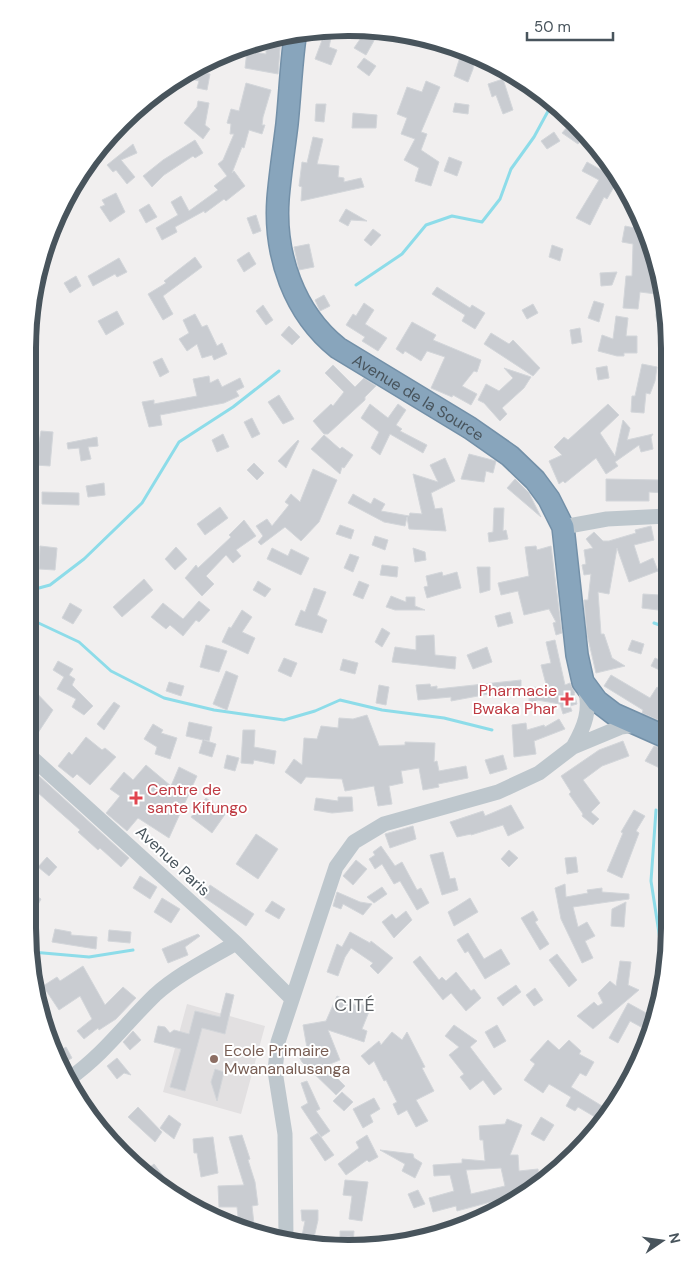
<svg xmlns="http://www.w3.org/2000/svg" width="697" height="1276" font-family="'DM Sans',sans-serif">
	<rect width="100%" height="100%" fill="#f1efef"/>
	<path fill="#e2e0e1" d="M187 1004 265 1026 241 1114 163 1092Z"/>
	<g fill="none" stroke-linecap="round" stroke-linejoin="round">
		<path stroke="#8ddce9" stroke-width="3" d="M356 285 402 254 426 225 452 216 482 222 500 199 511 169 534 137 553 102
			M28 591 50 585 84 559 142 503 179 442 233 407 279 371
			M28 615 30 619 79 642 111 671 164 698 214 710 284 720 315 711 340 700 382 710 444 718 492 730
			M654 623 668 628
			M656 810 651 881 663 959 661 997
			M32 952 89 957 133 950
			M616 1101 634 1070"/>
	</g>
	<path fill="#c9ccd1" stroke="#d3d6da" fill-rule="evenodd" d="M365 32 376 37 366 55 354 48Z
		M332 34 329 47 337 50 331 65 315 59 324 35Z
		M281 37 278 74 245 68 247 51 266 54V38Z
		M461 54 474 58 473 69 468 82 454 76Z
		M364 58 376 66 369 76 357 67Z
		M198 72 210 74 207 90 197 88 199 81 186 78Z
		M503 79 513 110 503 114 496 95 492 97 488 84Z
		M426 81 440 87 421 132 427 134 421 150 439 162 431 186 415 181 419 168 404 160 415 139 401 134 407 118 397 114 407 87 422 92Z
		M246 83 271 90 263 117 262 125H265L262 134 249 130 244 148 242 147 232 173 234 171 245 186 226 201 224 199 205 213 204 211 175 227 177 232 162 240 156 228 178 215 171 202 181 196 189 211 218 190 214 186 227 176 218 164 223 160 234 134H230L231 124 227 123 231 109 239 111Z
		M198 101 209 103 205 125 210 129 203 139 184 123 197 107Z
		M455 103 469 105 468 114 453 112Z
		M316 104H326L324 122 315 121Z
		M353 113 377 115 376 128H352Z
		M568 126 583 137 578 144 562 133Z
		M554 132 560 141 547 149 541 141Z
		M313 137 323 139 317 164 339 166 338 177 344 178V182L361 178 364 187 301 201 302 187 299 186 302 162 307 163Z
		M195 140 203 153 195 158 193 156 164 175 152 187 143 176 163 160Z
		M133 144 137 153 121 160 135 177 127 184 116 170 113 172 107 165Z
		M449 157 462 162 457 176 444 171Z
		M587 162 603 171 606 167 618 176 625 190 615 185 607 199 604 197 590 225 576 218 599 180 582 171Z
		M116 193 125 212 110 222 100 207 105 205 102 200Z
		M149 204 157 217 146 223 139 210Z
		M346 209 367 221 351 220 348 226 339 221Z
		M256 215 261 231 253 234 247 218Z
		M625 226 640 229 638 237 649 238 661 280 660 289 656 294 640 292 638 309 623 308 626 276H632L633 244 622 242Z
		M373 229 381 235 371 246 364 240Z
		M309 244 314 267 299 270 294 247Z
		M552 245 563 249 560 261 549 257Z
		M249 252 256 264 244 272 237 260Z
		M195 257 202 267 163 296 173 314 163 320 148 294 166 283 164 281Z
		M119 258 127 272 117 277 115 274 93 286 88 276Z
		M617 272 612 285 601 286 600 273Z
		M76 276 81 286 70 293 64 283Z
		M437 287 470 308 472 305 485 313 475 329 462 321 465 315 432 294Z
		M324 295 330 306 320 311 315 300Z
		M594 301 604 304 599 322 588 318Z
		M364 303 374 310 365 324 387 338 378 351 362 341 365 337 346 325 353 314 356 316Z
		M533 304 538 313 527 319 522 310Z
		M263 305 273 320 266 325 256 311Z
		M117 311 124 324 106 335 98 321Z
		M195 314 202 327 207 325 217 346 222 343 227 354 214 360 212 355 202 358 197 344 187 351 179 339 189 333 183 320Z
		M616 316 628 318 626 336H637V353H624V356H617L598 351 602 335 613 339Z
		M412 322 436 335 433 340 481 360 477 372 474 371 462 386 477 394 471 405 453 395 452 397 431 388 445 357 427 351 421 361 405 351 403 354 396 349Z
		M289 326 300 337 292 345 281 335Z
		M580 328 582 342 572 344 570 330Z
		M491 333 509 344 513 340 540 368 533 376 484 344Z
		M162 358 169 372 160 377 153 362Z
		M642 364 657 367 655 381 650 394 646 393 644 413 631 412 632 396H635Z
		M333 365 355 387 364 378 376 386 365 397V400L328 434H324L313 421 331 404 333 406 344 392 325 373Z
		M607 366 609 378 598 380 596 368Z
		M504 368 531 377 524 388 502 408 507 414 500 421 484 403 478 400 486 384 499 391 513 378Z
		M209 376 210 383 218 379 222 387 240 378 244 387 236 391 239 396 224 403 160 415 162 425 149 427 142 402 154 400V404L197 396 193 379Z
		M279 395 294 419 283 424 268 402Z
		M370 404 388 418 398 404 406 410 396 425 402 429 400 431 427 445 423 453 390 434 380 455 371 448 379 432 361 418Z
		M608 404 619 415 600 433 615 456 623 420 630 428 627 440 653 434 651 437 653 449 641 452 639 445 615 462 618 466 606 474 596 458 565 483 563 481 559 484 549 461 562 455 554 447 564 437 568 440Z
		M252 418 260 434 252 438 244 422Z
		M41 431 53 432 50 466 35 465Z
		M223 434 229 447 217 452 212 440Z
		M324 435 340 449 342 447 353 455 344 468 342 467 340 474 311 449Z
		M97 437 98 446 88 447 91 459 81 461 79 448 68 449 67 443Z
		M298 440 299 441 286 468 278 461Z
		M469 454 496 461 493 473 486 471 484 482 461 479Z
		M445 458 455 481 431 493 435 509 442 508 446 531 409 529 407 517 405 526 384 522 348 503 353 494 371 504 374 498 385 504 381 511 409 516 410 513 422 514 413 474 438 482 430 465Z
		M254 463 264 473 257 480 247 470Z
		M313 469 337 480 319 522 301 541 285 527 261 545 258 542 263 536 256 526 267 519 272 526 289 505 285 502 291 494 300 502Z
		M515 479 529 493 541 517 507 488Z
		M606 479 661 480 664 493 649 492V501H606Z
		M104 483 105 495 88 497 86 486Z
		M42 492 79 493V505L42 504Z
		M220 507 228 518 205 535 197 524Z
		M494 508H504L503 531 506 530 508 539 489 542 488 533 493 532Z
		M244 520 256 536 236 550 241 556 233 563 226 555 206 576 214 584 202 596 185 578 196 565 198 568 231 537 229 535Z
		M340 525 354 530 351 539 336 534Z
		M651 526 654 540 634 545 640 564 653 558 658 571 629 582 617 548 609 594 598 592 601 634H604L612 658 625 666 596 673 587 634 584 600H588L591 574 584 575 582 565 586 564 584 550 593 548 586 539 594 532 603 541H609L636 533 635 530Z
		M375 536 388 540 385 550 372 545Z
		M40 546 57 548 55 570 39 569Z
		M536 546 537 550 551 546 562 633 556 635 553 623 556 622 549 609 524 615 518 591 501 595 498 583 529 576 525 547Z
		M176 547 187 559 175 570 165 559Z
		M272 548 288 556 291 549 309 558 301 575 267 559Z
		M413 548 425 552 426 560 415 562Z
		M350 554 359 557 353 572 344 568Z
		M382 565 398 567 397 577 380 575Z
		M477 567H490V590L480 593Z
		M442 572 443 576 457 572 461 588 427 598 424 587 428 586 426 576Z
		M144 579 153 590 122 617 113 607Z
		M258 581 271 589 265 597 253 590Z
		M359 581 369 585 363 599 353 595Z
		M314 588 326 592 317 615 327 620 322 633 295 625 301 610 305 612Z
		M643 594 660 595 658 610 642 608Z
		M391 596 406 602V597H415V606L425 610H395L386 607Z
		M199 601 210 610 199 622 196 620 183 636 170 625 166 629 151 617 163 603 183 619Z
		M70 603 82 610 73 624 62 618Z
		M242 610 252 617 242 632 255 638 248 654 222 642 229 627 231 628Z
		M510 612 513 623 498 627 495 616Z
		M382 628 390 633 382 647 375 642Z
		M434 635 435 655 456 657 455 669 392 662 395 647 416 650V636Z
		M555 640 565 685 570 683 575 693H574L577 704 570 706 572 711 563 714 560 704 537 700V704L529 703V687L547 688 541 665 551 663 546 642Z
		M632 640 644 644 641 654 628 650Z
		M206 645 227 651 219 672 200 667Z
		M487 647 492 662 473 669 467 655Z
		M284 658 297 663 291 677 278 671Z
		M655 658 668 664V674L651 666Z
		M343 659 358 663 355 674 340 670Z
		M58 661 73 669 69 675 75 679 72 685 93 706 84 715 72 707 76 699 57 689 64 677 53 670Z
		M226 671 238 676 227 710 213 704Z
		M611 675 650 698 657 687 668 694V708L660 721 642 713 643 710 604 686Z
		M521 680V692L494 693 451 701V697L418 700 416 685 430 684 431 687 437 686V689Z
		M169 682 184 686 181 696 166 691Z
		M28 684 53 710 30 745H28Z
		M379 685 389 687 386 705 376 703Z
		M114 702 120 706 104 730 97 724Z
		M367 715 379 746 405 745V742L435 743 434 762 437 761 439 771 466 766 468 778 438 784 439 787 423 790 419 768 401 771 403 783 389 786 392 804 378 806 374 786 345 791 342 779 306 777 301 784 285 772 294 759 302 765 304 738 317 739 321 726 338 728 339 718 353 719Z
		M559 719 565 729 534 741 536 754 514 757 512 725 526 723 527 730 544 725 545 727Z
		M189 722 212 727 209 741 204 740 216 744 212 757 199 753 203 740 186 736Z
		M153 724 163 730 161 733 177 738 170 759 155 754 157 747 144 739Z
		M243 730H255L254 747 276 751 274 764 254 760 253 764 241 763Z
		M86 737 102 750 105 748 116 757 90 785 77 774 73 778 58 766 69 752 72 755Z
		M623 741 629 756 602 766 583 780 600 803 591 812 599 819 593 825 582 816 583 814 569 794 571 792 561 776 599 750Z
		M654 746 668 750V772L645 761Z
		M227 755 239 758 235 771 224 768Z
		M503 755 507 769 490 774 485 760Z
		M146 765 171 786 179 767 197 776 169 838 138 818 127 831 106 813 120 796 110 789 124 772 133 780Z
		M28 766 129 858 121 867 100 848 98 850 78 832 80 830 28 784Z
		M338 797H352L353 811 332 813 314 810 316 798 338 801Z
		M206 798 226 813 212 833 191 817Z
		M511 805 524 828 508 836 503 825 471 835V834L457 837 450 822 483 811 485 816Z
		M634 810 645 816 636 831 639 833 622 878 607 871 623 833 621 832Z
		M413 826 416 839 390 848 385 834Z
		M256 834 278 849 258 879 236 864Z
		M381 846 395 866 402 862 417 890 421 888 429 903 417 910 400 881 394 884 382 864 375 869 369 859 375 855 373 852Z
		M509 850 518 858 509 867 501 859Z
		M443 852 450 879 455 878 458 890 442 895 430 855Z
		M47 857 57 867 49 876 38 867Z
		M576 857 578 872 567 874 565 858Z
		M356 860 367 869 353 885 343 876Z
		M140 876 157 887 150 899 133 888Z
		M565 884 566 897 588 893 587 890 602 888V892L629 894V899L573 907 578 927 587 922 595 936 585 941 593 958 582 963 561 919 555 888Z
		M210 885 254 914 246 926 202 896Z
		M382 887 387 894 374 903 367 897Z
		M28 891 41 899 34 912 28 909Z
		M337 892 360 902 372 904 363 915 343 904 341 909 333 906Z
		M162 898 180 909 171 923 154 912Z
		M470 898 478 912 454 926 448 912Z
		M272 901 285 909 279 919 265 911Z
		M626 902 624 927 611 926 612 909Z
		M406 911 412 920 394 938 382 922 392 914 396 919Z
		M533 911 538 920 535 922 549 944 540 950 521 918Z
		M55 929 71 932V935L97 937 96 949 52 942Z
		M109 930 131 932 130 943 108 941Z
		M350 932 370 943 371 941 393 958 378 974 370 966 373 963 351 948 345 957 338 976 327 972 337 944 342 947Z
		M468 933 484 959 501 949 510 964 485 979 468 951 465 953 457 940Z
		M198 934 200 936 185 947 188 955 168 963 162 949Z
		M557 954 577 980 569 987 549 960Z
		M420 956 439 980 442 977 446 981 456 972 471 991 474 989 481 998 466 1011 451 993 443 1000 413 962Z
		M620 961 631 962 628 985 639 990 593 1029 577 1016 594 1002 598 1006 603 1003 598 993 610 981 616 986Z
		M83 966 105 1005 123 987 136 998 116 1019 99 1030 98 1028 84 1039 77 1031 92 1019 80 996 59 1010 43 986 57 977 60 981Z
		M516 985 521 992 503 1006 497 998Z
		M535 988 543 1000 534 1006 526 995Z
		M226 993 234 995 225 1034 202 1028 185 1091 170 1087 181 1049 154 1042 158 1026 165 1027 170 1033 174 1030 189 1034 195 1011 220 1017Z
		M337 996 359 1007 361 1004 370 1009 362 1029 367 1031 364 1042 328 1030 340 1060 325 1066 345 1086 336 1095 302 1062 297 1053 307 1048 303 1025 326 1021Z
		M628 1003 648 1014 641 1027 630 1021 618 1043 609 1038Z
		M454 1025 477 1041 470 1047 502 1089 494 1095 483 1080 470 1090 460 1077 464 1074 449 1055 459 1047 445 1036Z
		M497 1025 506 1041 494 1048 485 1032Z
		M133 1031 141 1040 130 1050 123 1042Z
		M392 1032 402 1040 407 1032 425 1067 422 1068 434 1091 416 1100 428 1121 416 1127 407 1110 398 1115 393 1104 397 1102 386 1080 384 1081 374 1061 369 1065 361 1056 379 1041 381 1045Z
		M548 1040 559 1050 569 1040 581 1051 579 1054 594 1062 586 1076 580 1073 571 1087 602 1106 595 1117 578 1107 575 1111 566 1106 571 1097 549 1084 543 1093 524 1080 535 1064 530 1060Z
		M66 1047 72 1058 62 1064 56 1053Z
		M117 1058 131 1075 124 1073 117 1079 107 1066Z
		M215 1069 224 1072 217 1101 211 1082Z
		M307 1081 320 1109 316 1111 330 1131 321 1137 301 1107 308 1103 301 1083Z
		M342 1092 353 1102 344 1111 333 1101Z
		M374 1098 380 1109 370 1115 373 1122 363 1128 353 1109Z
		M138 1107 162 1132 155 1142 128 1117Z
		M169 1115 181 1124 174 1139 160 1128Z
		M541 1117 554 1125 544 1141 531 1134Z
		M507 1119 522 1125 510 1155H518L519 1171 538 1169 539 1179 531 1180 532 1186 529 1188 515 1189 517 1195 457 1211 456 1206 433 1212 429 1198 454 1191 450 1175 434 1176 433 1165 462 1163V1159L485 1161 483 1140H480L479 1126 505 1124ZM501 1168 505 1186 471 1194 466 1170Z
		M318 1133 334 1155 325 1161 310 1138Z
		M242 1135 250 1159 248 1160 255 1182 258 1205 252 1206 255 1233 239 1226 237 1207H219L218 1186 244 1185 229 1137Z
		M367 1135 378 1157 369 1162 367 1160 346 1175 338 1164 359 1148 356 1142Z
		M213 1137 218 1173 201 1177 197 1153H194L193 1139Z
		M380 1150 413 1154 414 1158 422 1163 415 1178 402 1171 405 1164Z
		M154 1164 164 1177 157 1182 145 1171Z
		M345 1180 368 1182 362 1221 349 1219 352 1196 343 1195Z
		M418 1190 425 1204 414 1208 408 1194Z
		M301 1210H318V1220L313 1242 301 1241 305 1221H302Z
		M340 1231H354L353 1246 340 1245Z"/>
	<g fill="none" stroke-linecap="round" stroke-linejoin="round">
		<g stroke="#7390a8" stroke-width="24">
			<g id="highway">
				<path id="s1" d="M295 37C291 66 290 95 287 124 284 149 280 174 278 199 274 255 294 313 338 348L470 428 510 456 535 480 549 499 563 527 577 655 583 682 597 701 614 714 668 738"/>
			</g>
		</g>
		<path stroke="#bec7cd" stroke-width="15" d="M664 297 663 315 667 333
			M563 527 607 519 667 516
			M573 747C585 726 591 710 585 687
			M28 754 236 943 291 998
			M70 1078C104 1054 126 1023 155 995 178 974 209 959 236 943
			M286 1240 285 1134 275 1071 278 1042 336 867 354 842 384 824 498 792 539 773 573 747 621 727 636 725"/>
		<use href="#highway" stroke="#88a5bc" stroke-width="21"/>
	</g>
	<g fill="#e0444e" stroke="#fff" stroke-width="2">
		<path d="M564.5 691.5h5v5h5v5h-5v5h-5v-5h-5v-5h5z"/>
		<path d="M133.5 790.5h5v5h5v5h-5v5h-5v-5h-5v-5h5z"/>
	</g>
	<circle fill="#8d6e63" stroke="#fff" stroke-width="2" cx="214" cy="1059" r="5"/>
	<g text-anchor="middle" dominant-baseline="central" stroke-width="4" stroke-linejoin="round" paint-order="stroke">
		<g font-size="16" fill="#48545c" stroke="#fff">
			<text stroke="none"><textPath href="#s1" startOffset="424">Avenue de la Source</textPath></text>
			<text transform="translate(173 861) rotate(43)">Avenue Paris</text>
		</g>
		<g font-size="16" fill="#be3a42" stroke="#fff" text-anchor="end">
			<text x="557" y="690">Pharmacie<tspan x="557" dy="18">Bwaka Phar</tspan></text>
			<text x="147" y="789" text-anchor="start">Centre de<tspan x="147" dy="18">sante Kifungo</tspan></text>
		</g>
		<g font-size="16" fill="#785e54" stroke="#fff" text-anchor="start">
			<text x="224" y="1050">Ecole Primaire<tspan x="224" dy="18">Mwananalusanga</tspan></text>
		</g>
		<g font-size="18" letter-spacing="1" fill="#5c6064" stroke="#fff">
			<text x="355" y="1005">CITÉ</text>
		</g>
	</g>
	<path d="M0 0H697V1276H0ZM348 36H349A312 312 0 0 1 661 348V928A312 312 0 0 1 349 1240H348A312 312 0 0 1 36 928V348A312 312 0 0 1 348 36Z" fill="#fff" fill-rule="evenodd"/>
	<path fill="none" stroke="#48545c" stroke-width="6" d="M348 36H349A312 312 0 0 1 661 348V928A312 312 0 0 1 349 1240H348A312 312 0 0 1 36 928V348A312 312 0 0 1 348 36Z"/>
	<g transform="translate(662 1241) rotate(77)" stroke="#ffffff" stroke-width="4" paint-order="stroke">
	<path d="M0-4L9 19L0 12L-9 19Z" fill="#48545c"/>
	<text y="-8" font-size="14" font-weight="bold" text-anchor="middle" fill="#48545c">N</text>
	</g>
	<path d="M527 32v8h86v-8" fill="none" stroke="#48545c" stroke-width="2.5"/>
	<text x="534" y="32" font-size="15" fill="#48545c" stroke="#ffffff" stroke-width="4" paint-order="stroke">50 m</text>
</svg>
